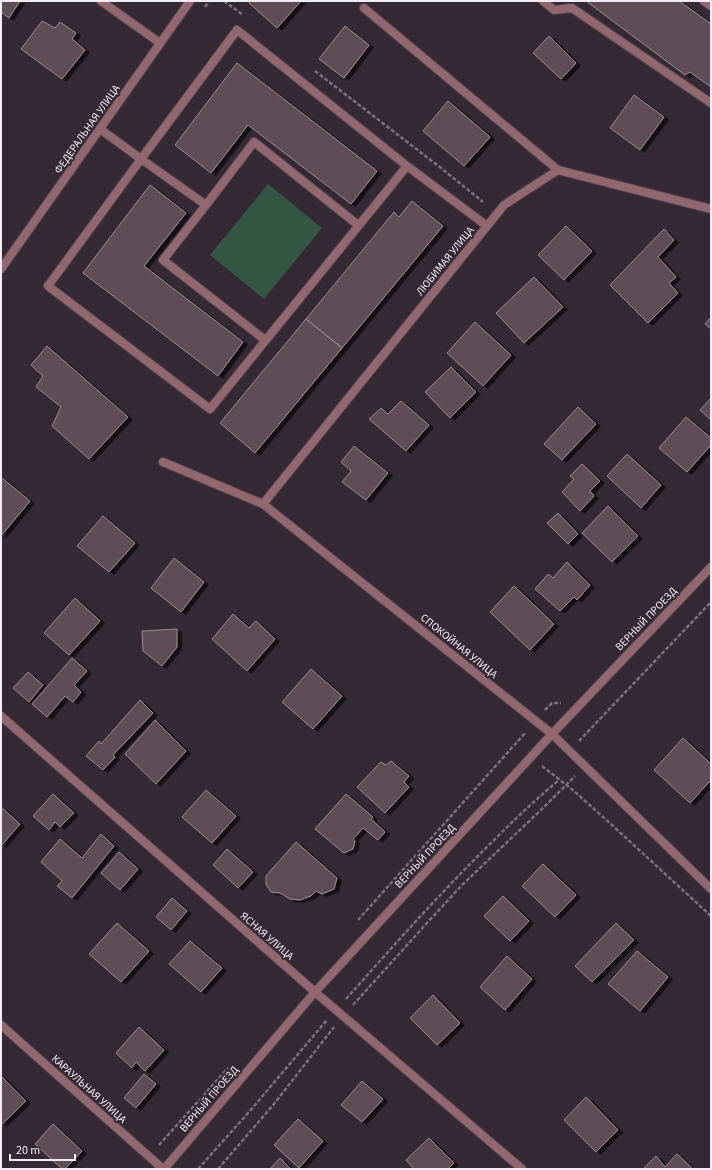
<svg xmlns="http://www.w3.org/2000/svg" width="712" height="1170" font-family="'Source Sans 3',sans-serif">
	<defs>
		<filter id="shadow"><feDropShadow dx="4.5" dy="2.5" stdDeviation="0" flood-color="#0009"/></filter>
	</defs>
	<rect width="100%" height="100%" fill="#352934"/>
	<path fill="#345645" d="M268 184 322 228 264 299 210 255Z"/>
	<path fill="#5f4e55" stroke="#9c8991" filter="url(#shadow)" d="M1 1H20L9 18 1 12Z
		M251 1H301L277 28 249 3Z
		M586 1H679L711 24V87L690 72 685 75Z
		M42 21 55 28 60 22 76 33 72 39 85 50 62 79 21 49Z
		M345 26 369 45 344 78 319 59Z
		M549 36 576 63 561 79 533 53Z
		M237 63 377 171 351 204 248 125 211 173 175 145Z
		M634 95 664 117 640 150 610 128Z
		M448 101 490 137 464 166 423 131Z
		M150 185 186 213 144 266 243 342 218 376 83 273Z
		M412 201 443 226 342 348 306 319 394 212 399 217Z
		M566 226 592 251 564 280 538 255Z
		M664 229 674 240 658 257 676 277 669 283 678 293 648 323 610 285Z
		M534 277 563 307 524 343 496 313Z
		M711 317V329L705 324Z
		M306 319 342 348 255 453 220 423Z
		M475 322 511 355 483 386 447 353Z
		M47 346 128 417 89 459 52 426 61 407 36 387 43 376 31 365Z
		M451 367 476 392 450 418 425 392Z
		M711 398V420L700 410Z
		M401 401 429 425 406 451 369 419 381 408 388 414Z
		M578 407 596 424 562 460 544 444Z
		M686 417 711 438V445L687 472 659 448Z
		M354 446 388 473 366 500 342 482 351 471 341 462Z
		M627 454 661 485 641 508 607 476Z
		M582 464 600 481 590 491 594 496 580 511 562 492 574 479 570 476Z
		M2 478 30 501 1 536V479Z
		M608 506 638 536 612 562 582 533Z
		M558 513 578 534 568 544 547 523Z
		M103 516 135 543 109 572 77 546Z
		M174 558 204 582 181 612 151 588Z
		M567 562 590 585 577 600 574 597 560 611 535 589 548 574 553 578Z
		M514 586 554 624 530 650 490 612Z
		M75 598 100 621 69 655 44 633Z
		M233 614 249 628 256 621 275 639 247 671 212 639Z
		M177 629V647L162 666 143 651 142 631Z
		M72 658 87 671 74 685 81 692 73 702 65 696 47 717 32 704Z
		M311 669 342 696 313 729 282 702Z
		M28 672 43 685 29 702 13 688Z
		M140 700 153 713 113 755 115 757 103 770 86 756 99 741 101 744Z
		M155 720 186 751 156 784 125 754Z
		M683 738 711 764V780L690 803 654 770Z
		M391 761 409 776 404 782 409 787 385 813 357 787 381 762 386 765Z
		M206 790 236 816 212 843 182 817Z
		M53 794 74 813 60 827 55 822 49 830 33 816Z
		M346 794 373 817 371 819 385 832 378 840 363 828 353 839 355 841 353 849 344 853 315 829Z
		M1 807 20 824 1 846Z
		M101 834 114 846 72 898 57 886 62 881 41 862 60 839 82 858Z
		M296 842 337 878 334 889 322 894 316 891 311 896 300 900 290 899 280 893 271 892 266 884V876Z
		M227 849 253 872 238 888 213 865Z
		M119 852 138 869 120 890 101 873Z
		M543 864 576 895 555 917 522 886Z
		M503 896 529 921 510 941 484 916Z
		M172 898 187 911 171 930 156 917Z
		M117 923 149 951 121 982 89 954Z
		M616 923 634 940 592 982 575 966Z
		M190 941 222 968 201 992 169 964Z
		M637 951 668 977 640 1011 608 984Z
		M507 956 532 979 505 1010 480 987Z
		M433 995 460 1023 437 1045 410 1018Z
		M139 1027 164 1050 145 1071 136 1062 132 1068 116 1053Z
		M144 1074 156 1084 136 1108 124 1098Z
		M1 1076 26 1101 1 1125Z
		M362 1081 383 1099 362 1122 341 1105Z
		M586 1097 618 1130 596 1152 564 1120Z
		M298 1119 323 1141 299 1168 274 1145Z
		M53 1124 82 1151 65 1169H62L35 1144Z
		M429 1138 454 1163 448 1169H414L406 1160Z
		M677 1154 693 1169H643L656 1156 665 1167Z
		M280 1158 291 1169H270Z"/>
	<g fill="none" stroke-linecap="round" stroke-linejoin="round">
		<g stroke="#50444f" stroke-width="10">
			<path id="service" d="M543 1 554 10 572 8 711 103
				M704 1 711 6
				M364 8 558 170
				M100 129 141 159 48 286 210 409 407 166 487 226
				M206 205 254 142 358 225
				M265 340 163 260 206 205 141 159 237 30 407 166"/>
		</g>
		<g stroke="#50444f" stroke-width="10">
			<path id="minor" d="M101 1 160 43
				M1 269 190 1
				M163 462 263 504 552 734 711 889
				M263 504 504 205 558 170 711 209
				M1 716 315 992 522 1169
				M1 1025 163 1169
				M164 1169 315 992 552 734 711 567"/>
		</g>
		<path stroke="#7c717b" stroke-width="2.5" stroke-dasharray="4 2" stroke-linecap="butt" d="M224 1 243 15
			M205 7 209 1
			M315 71 441 168 483 202
			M545 710 552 703H561
			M579 741 711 602
			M542 766 574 791 613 826 711 916
			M358 920 526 732
			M346 999C394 945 442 891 494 840 515 819 536 799 559 780
			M353 1005 427 923 462 885 544 807 575 776
			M159 1145 228 1068
			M198 1169 249 1112 327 1020
			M218 1169 274 1104 334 1027"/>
		<use href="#service" stroke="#92676f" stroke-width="8"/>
		<use href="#minor" stroke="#92676f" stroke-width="8"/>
	</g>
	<g text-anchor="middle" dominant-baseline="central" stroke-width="4" stroke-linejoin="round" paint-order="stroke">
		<g font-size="11" fill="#f4ecf4" stroke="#352934">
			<text transform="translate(87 129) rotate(-55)">ФЕДЕРАЛЬНАЯ УЛИЦА</text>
			<text transform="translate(445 261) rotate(-51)">ЛЮБИМАЯ УЛИЦА</text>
			<text transform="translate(646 619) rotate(-46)">ВЕРНЫЙ ПРОЕЗД</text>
			<text transform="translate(459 646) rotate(39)">СПОКОЙНАЯ УЛИЦА</text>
			<text transform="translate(425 856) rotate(-47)">ВЕРНЫЙ ПРОЕЗД</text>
			<text transform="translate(267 936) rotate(41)">ЯСНАЯ УЛИЦА</text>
			<text transform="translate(89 1089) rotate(42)">КАРАУЛЬНАЯ УЛИЦА</text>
			<text transform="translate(209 1099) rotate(-49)">ВЕРНЫЙ ПРОЕЗД</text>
		</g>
	</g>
	<rect width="712" height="1170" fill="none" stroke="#f4ecf4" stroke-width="4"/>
	<path d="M10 1154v6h65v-6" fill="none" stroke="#f4ecf4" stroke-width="2"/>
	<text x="16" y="1154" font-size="12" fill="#f4ecf4" stroke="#352934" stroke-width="3" paint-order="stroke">20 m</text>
</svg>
